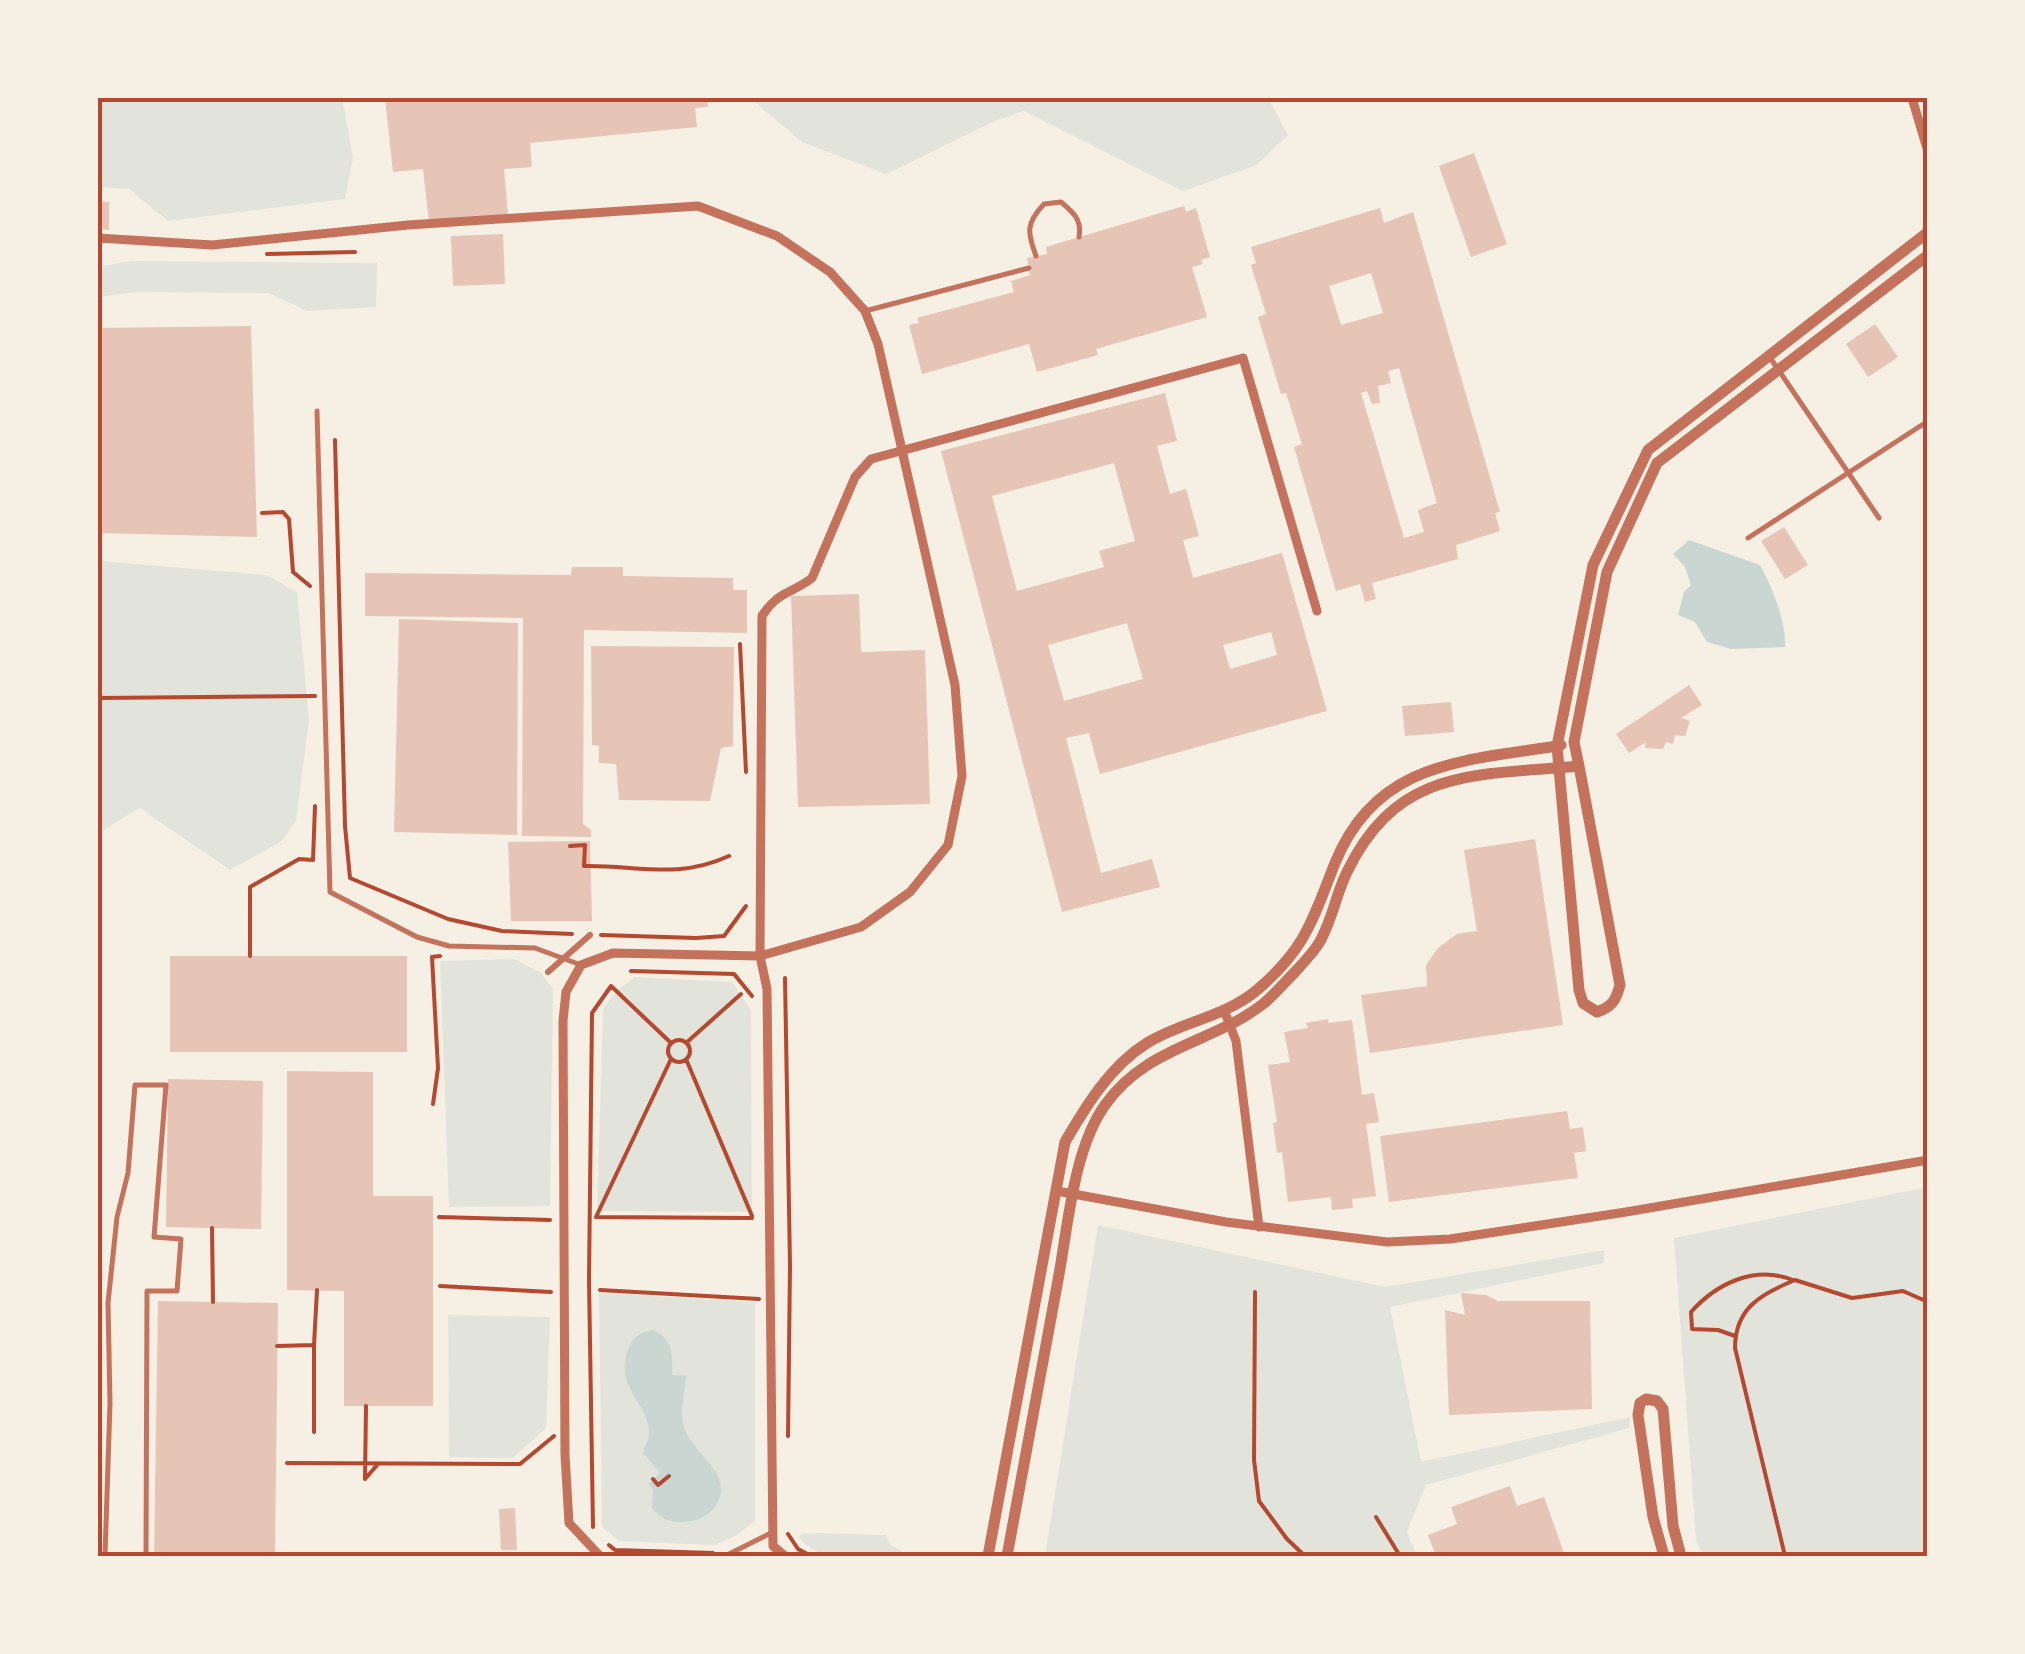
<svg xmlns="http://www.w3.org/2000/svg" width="2025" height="1654" font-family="Merriweather,serif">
	<rect width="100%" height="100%" fill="#f6efe4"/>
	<path fill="#e2e4dc" d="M98 98H342L353 158 345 199 168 221 129 189 98 187Z
		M750 98H1268L1288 135 1257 165 1183 191 1024 111 995 121 886 174 802 142Z
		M130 261 377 263 376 307 308 311 268 293 137 292 98 297V267Z
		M98 557 102 561 266 575 297 592 309 720 296 820 282 841 230 870 140 808 98 833Z
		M514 959 541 973 553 989 550 1206 449 1207 440 961Z
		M635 977 732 982 751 1010 752 1212 597 1211 603 1009 616 991Z
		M1927 1187V1556H1703L1696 1539 1674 1238Z
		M1098 1225 1385 1287 1604 1250V1263L1390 1307 1421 1462 1630 1417 1629 1428 1426 1485 1407 1532 1417 1556H1045Z
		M599 1293 755 1302V1521L735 1536 715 1545 619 1541 602 1527Z
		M448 1315 550 1317 546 1428 513 1458 449 1457Z
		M819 1533 886 1535 890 1545 902 1551V1556C870 1557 820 1567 799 1537L801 1534Z"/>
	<path fill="#c9d6d2" d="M1689 540 1760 565C1771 584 1787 624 1785 647L1731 649 1707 642 1695 622 1678 615 1684 592 1691 585 1685 567 1673 554Z
		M654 1330C673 1339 673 1355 672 1375L686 1376C685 1392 680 1409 683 1424 689 1453 738 1474 715 1507 707 1518 693 1522 680 1522 668 1522 660 1518 652 1508L653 1489 648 1484 660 1473 643 1453C645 1446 650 1437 649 1430 646 1400 613 1387 629 1347 634 1335 641 1332 654 1330Z"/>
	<path fill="#e6c5b7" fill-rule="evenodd" d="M385 98H707L708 107 695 108 697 127 530 143 532 167 504 169 508 214 429 222 423 169 393 172Z
		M1474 153 1507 244 1471 257 1439 166Z
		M98 202H109V230L98 229Z
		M1184 206 1186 212 1196 208 1210 257 1201 260 1203 264 1192 267 1207 317 1096 349 1098 355 1037 372 1029 344 922 374 909 325 919 323 917 318 1014 292 1011 281 1030 275 1027 258 1047 254 1046 247Z
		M1380 208 1384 223 1413 212 1500 512 1495 513 1500 531 1456 545 1458 559 1372 583 1376 599 1365 602 1360 584 1336 591 1294 447 1302 444 1286 393 1281 394 1258 317 1266 314 1251 265 1256 263 1251 247ZM1371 273 1383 313 1341 325 1329 286ZM1399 368 1437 503 1418 510 1424 532 1404 538 1361 393 1367 391 1372 404 1380 403 1378 386 1391 383 1388 371Z
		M503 234 505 284 453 286 451 236Z
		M1875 324 1898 357 1868 377 1846 344Z
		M251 326 257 537 98 533V328Z
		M1165 393 1177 441 1157 446 1170 494 1186 489 1199 536 1183 540 1193 578 1282 553 1327 711 1100 774 1089 733 1066 738 1101 873 1152 859 1160 887 1062 912 941 451ZM1114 463 1135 541 1099 551 1104 567 1017 591 992 496ZM1127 623 1143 679 1064 701 1048 645ZM1271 632 1277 655 1230 669 1223 645Z
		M1784 527 1808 565 1785 579 1761 541Z
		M572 567H623V576L733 578V590H747V633L584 630 583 824 591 830V837L522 836 523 618 365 616V573L571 575Z
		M859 594 861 652 925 650 930 804 798 807 791 596Z
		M399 619 518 623 517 835 394 832Z
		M591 646 734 647 733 746 721 748 710 801 619 800 616 764 599 763V746L592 745Z
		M1689 685 1702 705 1681 718 1690 721 1685 736 1675 735 1673 744 1666 742 1663 749 1645 748 1646 742 1629 753 1616 734Z
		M1451 702 1454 732 1405 736 1402 706Z
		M1535 839 1563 1025 1370 1053 1361 995 1427 986 1426 965 1438 948 1457 934 1477 931 1464 850Z
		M590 841 592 921H511L508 842Z
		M170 956H407V1052H170Z
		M1328 1019 1329 1023 1352 1020 1362 1095 1374 1093 1379 1122 1366 1124 1376 1196 1352 1199 1353 1208 1332 1210 1331 1197 1288 1202 1282 1152 1277 1153 1273 1123 1277 1122 1268 1065 1290 1062 1284 1032 1308 1028 1306 1023Z
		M287 1071 373 1072V1196H433V1406H344V1291L287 1290Z
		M168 1079 263 1081 261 1229 166 1227Z
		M1567 1111 1570 1129 1583 1127 1586 1151 1574 1153 1578 1178 1389 1202 1380 1136Z
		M1461 1293 1486 1295 1498 1301H1590L1592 1409 1449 1415 1445 1310 1465 1315Z
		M158 1301 278 1303 275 1556H154Z
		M1510 1486 1517 1506 1544 1497 1565 1556H1436L1428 1535 1457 1524 1451 1507Z
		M515 1508 517 1550H501L499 1509Z"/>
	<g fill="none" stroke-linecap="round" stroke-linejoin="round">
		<path stroke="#b5482f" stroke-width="4" d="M267 254 355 252
			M335 440 345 826 350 878 448 919 502 931 572 934
			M262 513 283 512 289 519 293 572 310 586
			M740 644 746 772
			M98 698 315 696
			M570 846 585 845 584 866C638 865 676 880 729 856
			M601 935 696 938 724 936 746 906
			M250 956V887L299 859 313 860 315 806
			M631 971 734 974 752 996
			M785 978 790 1265 788 1436
			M668 1051a11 11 0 1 1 22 0a11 11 0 1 1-22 0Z
			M686 1043 741 994
			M671 1059 596 1217 752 1218
			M686 1059 752 1216
			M433 1104 438 1068 432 957 440 956
			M439 1217 550 1220
			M212 1228 213 1302
			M440 1286 551 1292
			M600 1290 759 1299
			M1255 1292 1254 1460 1259 1501 1287 1539 1305 1556
			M1735 1336 1718 1330 1692 1329 1691 1312C1717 1283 1755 1265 1793 1280
			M277 1346 314 1345 317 1290
			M314 1346V1432
			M287 1463 520 1464 554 1436
			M365 1479 366 1406
			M365 1479 378 1464
			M653 1479 658 1485 669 1476
			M1376 1517 1400 1556
			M593 1527 589 1280 592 1013 611 986 671 1043
			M788 1534 798 1549 811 1556
			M609 1545 615 1550 713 1553
			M1785 1556 1735 1348C1735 1308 1761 1294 1795 1280L1852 1298 1903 1291 1928 1302"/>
		<path stroke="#c5725c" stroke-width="5" d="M1036 256C1027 232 1026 223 1044 204L1061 202C1074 213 1082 220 1079 237
			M865 311 1029 268
			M1771 359 1879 518
			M317 411 330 892 417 937 449 946 535 948 581 965
			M1748 538 1928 421
			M105 1556 110 1403 108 1303 117 1217 128 1173 135 1085H166L154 1237 181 1239 177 1291H147L146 1556
			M725 1556 771 1533"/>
		<path stroke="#c5725c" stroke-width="6" d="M548 972 590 935"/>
		<path stroke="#c5725c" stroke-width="9" d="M1912 98 1928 152
			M98 238 212 245 408 225 698 206 777 236 830 272 865 311 878 344 955 685 962 776 948 845 910 892 861 927 760 956 613 953 581 965 566 992 563 1021 565 1455 569 1523 600 1556
			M1224 1010 1236 1041 1259 1227
			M1057 1191 1226 1222 1387 1242 1450 1239 1626 1212 1928 1160
			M785 1556 773 1546 767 989 760 956 762 616C777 592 791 594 812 578L855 477 871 459 1243 358 1317 611"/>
		<path stroke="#c5725c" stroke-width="11" d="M1561 745 1557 746 1579 990 1583 1003 1597 1012C1612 1007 1616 1000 1620 985L1579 766
			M988 1556 1065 1142C1086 1106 1110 1066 1147 1043 1181 1022 1225 1017 1257 990 1306 948 1312 921 1335 863 1376 761 1464 761 1557 746L1593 565 1648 450 1928 232
			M1007 1556C1024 1464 1041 1372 1058 1280 1068 1227 1073 1150 1105 1105 1147 1046 1211 1044 1263 1004 1274 995 1285 982 1295 972 1303 963 1313 953 1319 943 1332 921 1336 894 1347 872 1398 766 1477 776 1579 766L1574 742 1607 572 1657 463 1928 255
			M1664 1556 1653 1517 1638 1415 1640 1403 1646 1399 1657 1401 1663 1409 1673 1526 1681 1556"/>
	</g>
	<rect width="2025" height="1654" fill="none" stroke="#f6efe4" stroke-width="200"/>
	<rect x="100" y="100" width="1825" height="1454" fill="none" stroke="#b5482f" stroke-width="4"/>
</svg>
